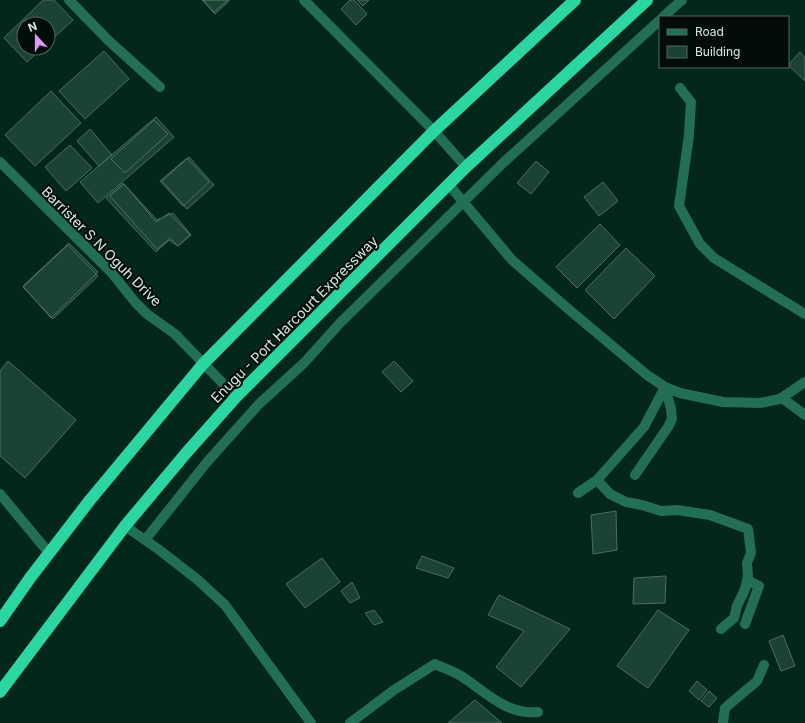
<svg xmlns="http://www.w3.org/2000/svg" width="805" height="723" font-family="Inter,sans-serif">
	<rect width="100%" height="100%" fill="#03271b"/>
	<path fill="#1b4334" stroke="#4a6e5f" d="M43 0H54L73 20 48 43V24H24V48H42L27 62 4 38Z
		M202 0H230L215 14Z
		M203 0H228L214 12Z
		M350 0H354L367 14 356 25 341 9Z
		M357 0H369L363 6Z
		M104 51 129 79 85 119 59 91Z
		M800 52 805 58V81L788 65Z
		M51 91 81 123 35 166 5 135Z
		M156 117 174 137 98 203 80 182Z
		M154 120 168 134 125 173 111 159Z
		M90 129 112 155 99 166 77 141Z
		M70 145 92 168 66 191 45 167Z
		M189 157 214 185 187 209 162 181Z
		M187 158 209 182 183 206 160 181Z
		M536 161 549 172 531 194 517 183Z
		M603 182 618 201 599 216 584 197Z
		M123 183 157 220 173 213 191 235 178 246 169 240 156 252 106 198Z
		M124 184 156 222 169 213 190 235 178 246 170 238 157 249 110 196Z
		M600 224 620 245 577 288 556 267Z
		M69 243 98 272 51 318 23 286Z
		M68 245 98 276 53 319 23 287Z
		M626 248 655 276 614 319 585 290Z
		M8 361 76 420 25 478 0 456V371Z
		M394 361 413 381 401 392 382 372Z
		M616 511 617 550 593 554 591 515Z
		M422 556 454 568 448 578 416 568Z
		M322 558 340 582 305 608 286 584Z
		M666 576 665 603 633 604 634 578Z
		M352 582 360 598 350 603 341 591Z
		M499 595 570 629 521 687 496 667 524 631 488 615Z
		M374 610 383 622 374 625 365 613Z
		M658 610 689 630 648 688 617 666Z
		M783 635 795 666 781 671 769 641Z
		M697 681 707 690 699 700 689 691Z
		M709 691 717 698 709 707 701 701Z
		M475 700 502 723H448Z"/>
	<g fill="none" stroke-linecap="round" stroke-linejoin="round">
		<path stroke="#226f55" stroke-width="10" d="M69 0 109 41 160 87
			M304 0 434 131 466 167
			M663 17 682 0
			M680 88 691 102 689 135 679 206 700 244 714 258 805 314
			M0 162 111 272 135 302 147 314 175 334 236 397
			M449 185 512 260 566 307 647 375 665 387 680 393 723 402 760 403 780 399 805 382
			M782 398 805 415
			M635 475 668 427 672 419 671 409 665 387
			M597 480 610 494 626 502 642 505 661 511 677 510 710 515 748 529 751 553 747 563 748 576 745 589 737 606 734 618 721 629
			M578 493 597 480 644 427 665 387
			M0 494 49 553
			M125 526 158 549 198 580 225 605 311 723
			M145 540 207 462 259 404 304 363 340 323 503 163 660 20
			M745 624 759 586 747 580
			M350 723 394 690 435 664C443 668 453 671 461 676 486 692 506 715 538 712
			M723 723 725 708 757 681 764 665"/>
		<path stroke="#2cd6a2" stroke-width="12" d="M0 621 30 578 90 500 203 364 434 131 575 0
			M0 692 125 526 187 452 236 397 466 167 647 0"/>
	</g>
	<g text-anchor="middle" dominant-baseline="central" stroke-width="4" stroke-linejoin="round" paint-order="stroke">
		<g font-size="14" fill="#d7eae1" stroke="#020d08">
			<text transform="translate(102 246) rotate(45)">Barrister S N Oguh Drive</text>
			<text transform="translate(294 319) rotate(-45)">Enugu - Port Harcourt Expressway</text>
		</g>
	</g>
	<rect x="659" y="16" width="130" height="52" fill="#020d08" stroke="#57655f"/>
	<rect x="667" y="29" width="20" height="6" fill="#226f55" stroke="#57655f"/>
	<text x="695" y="36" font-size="12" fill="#d7eae1">Road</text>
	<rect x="667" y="46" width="20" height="12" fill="#1b4334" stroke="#57655f"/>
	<text x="695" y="56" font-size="12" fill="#d7eae1">Building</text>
	<g transform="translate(36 36) rotate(339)"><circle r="19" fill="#020d08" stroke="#57655f"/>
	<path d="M0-3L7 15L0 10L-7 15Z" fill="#dd99f3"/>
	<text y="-6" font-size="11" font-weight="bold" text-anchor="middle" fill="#d7eae1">N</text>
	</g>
</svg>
